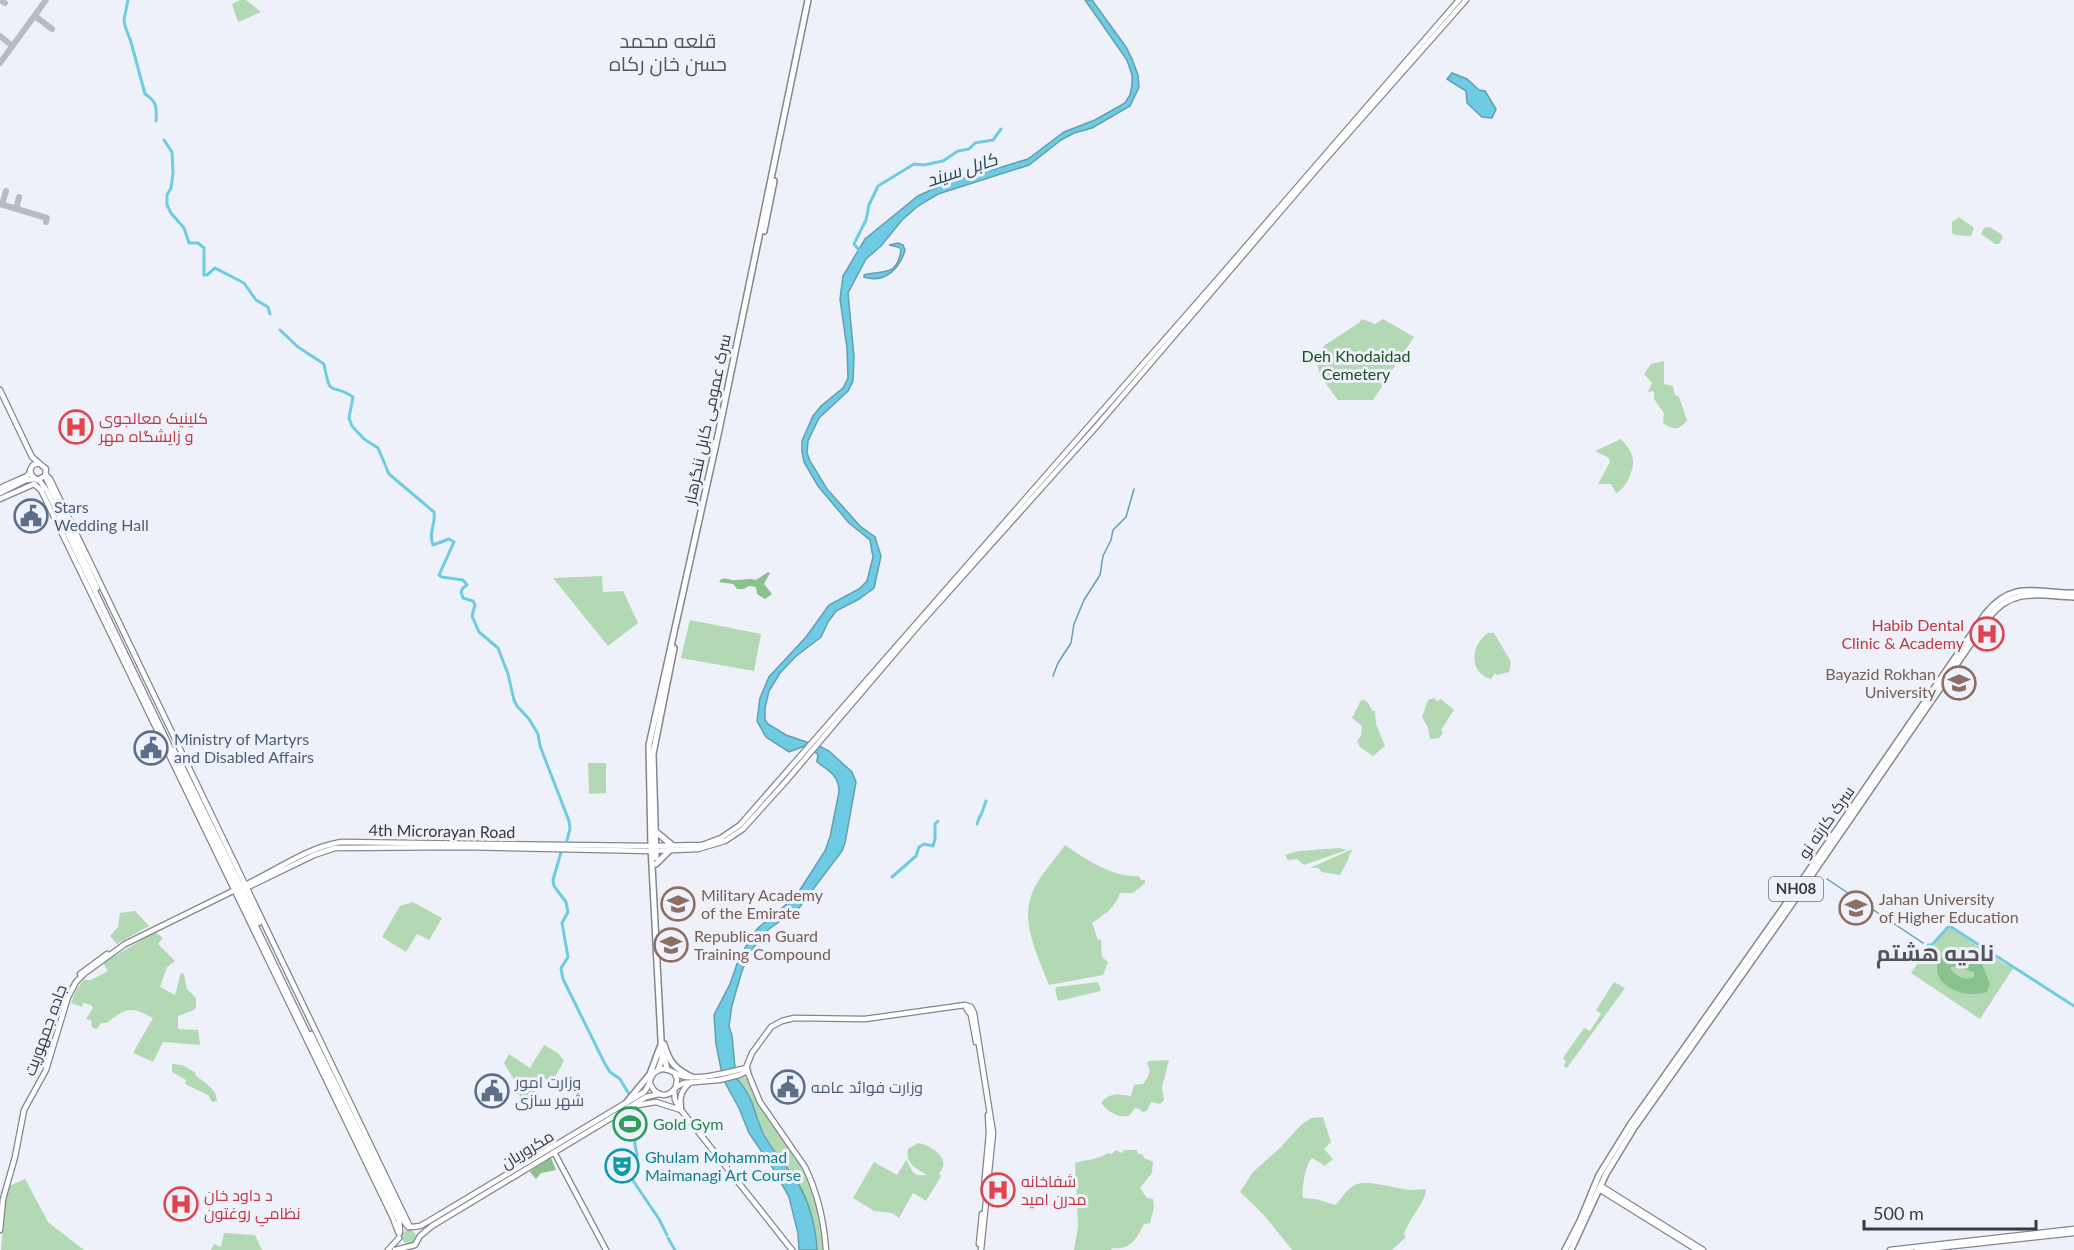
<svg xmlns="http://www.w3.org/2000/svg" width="2074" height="1250" viewBox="0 0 2074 1250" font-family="Lato,Cairo,sans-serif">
<rect width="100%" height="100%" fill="#eff1fa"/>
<g fill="#b3d8b4">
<path d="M240 0H246L261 12 238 22 232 4Z"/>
<path d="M1959 217 1974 228 1971 236 1955 235 1952 233V222Z"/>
<path d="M1990 227 2002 235 2003 238 1999 244H1995L1981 234 1984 228Z"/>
<path d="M1362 319 1375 324 1383 319 1414 337 1373 400H1338L1321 377 1315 357 1325 345 1359 323Z"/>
<path d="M1664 361V384L1673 386 1675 395 1679 397 1687 420C1680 430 1673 431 1663 423L1664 413 1654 399V391L1648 392 1652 383 1644 374 1651 364Z"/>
<path d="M1621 439C1626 445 1632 451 1633 460 1634 469 1626 490 1616 493L1611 484H1598L1610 462 1609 458 1595 451Z"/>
<path d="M602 576 603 592 623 591 638 623 608 646 553 578Z"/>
<path d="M690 620 761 634 754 671 681 658Z"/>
<path d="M1488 633H1494L1511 662 1509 672 1497 675 1495 673 1491 679C1468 673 1471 644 1488 633Z"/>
<path d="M1434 698 1437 701 1441 699 1454 710 1441 730 1443 733 1439 738 1430 739 1428 728 1422 717 1428 700Z"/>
<path d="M1361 700H1364L1369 704 1372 711H1375L1376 724 1385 746 1373 756 1360 747 1357 741 1361 736 1362 726 1352 718Z"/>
<path d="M588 763H606V793L589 794Z"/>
<path d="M1065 845C1085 859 1114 878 1139 876L1141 880H1145V883L1133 893H1120C1116 907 1103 916 1092 923L1098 940 1101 939 1102 957 1108 962 1103 975 1049 985C1040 962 1022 925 1030 900 1035 880 1053 862 1065 845Z"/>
<path d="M1339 848 1347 850 1304 865 1297 859 1288 860 1285 855 1298 851Z"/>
<path d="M1350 850H1353L1349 855V858L1340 875 1322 872 1318 868H1310Z"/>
<path d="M413 902 442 918 429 940 417 934 406 952 382 937 400 906Z"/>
<path d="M135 911 149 926 117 944 110 936 118 927 120 913Z"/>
<path d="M1950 928 2006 965 2014 967 1980 1019 1911 973 1929 947H1933L1946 929Z"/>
<path d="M155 932 163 938 158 944 175 961 167 967 160 987 175 995 181 973 184 974 187 989 196 998V1007L194 1010 178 1016V1029L198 1030 200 1045 163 1042 153 1062 133 1053 153 1018C132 1006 126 1007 107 1023H101L97 1029 92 1028 91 1020 86 1019 93 1008 91 1005 83 1003 82 1007 71 1003 76 990 84 980H91L108 971 103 963Z"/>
<path d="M1098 982 1101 991 1058 1001 1055 989 1057 987Z"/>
<path d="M1614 982 1625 988 1567 1068 1564 1066 1566 1061 1563 1058 1584 1028 1590 1031 1601 1014 1596 1010Z"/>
<path d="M544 1045 558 1053 564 1061 552 1082 543 1078 526 1106 518 1093 519 1088 504 1063 509 1054 530 1068Z"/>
<path d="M1169 1060 1162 1087 1164 1100 1160 1104 1151 1102 1147 1111 1142 1112 1140 1109 1135 1108 1129 1116C1117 1118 1109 1112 1101 1103 1109 1092 1119 1094 1131 1096L1134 1085 1143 1084C1149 1076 1152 1072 1147 1063L1149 1061Z"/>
<path d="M172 1064 182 1065 196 1073 195 1075C205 1083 216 1088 217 1101L212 1102 208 1095 185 1084 186 1080 172 1072Z"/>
<path d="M744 1077 748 1079C760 1116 790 1144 807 1178 818 1201 822 1225 824 1250H817L815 1227 801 1189 769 1142 761 1127 750 1095 745 1087 736 1078Z"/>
<path d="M1323 1117 1331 1142 1324 1149 1333 1159 1325 1166 1312 1158C1306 1163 1301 1190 1303 1198L1316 1199 1335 1205C1342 1199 1346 1189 1355 1185 1367 1179 1397 1189 1411 1190 1416 1190 1421 1189 1426 1189 1426 1202 1408 1219 1404 1235L1406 1237 1392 1250H1292L1264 1215 1240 1192 1253 1172 1280 1148 1301 1125 1311 1118Z"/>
<path d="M918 1143C931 1145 953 1159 939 1173L941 1176 926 1201 913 1193 899 1218 892 1213 874 1211 853 1198 874 1162 897 1175 906 1160C912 1167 910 1177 925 1175L926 1174C915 1169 905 1162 908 1149Z"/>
<path d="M1116 1150 1122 1153 1124 1150H1137L1138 1154H1142L1144 1158 1153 1162 1152 1173 1140 1188 1147 1198 1153 1199 1154 1208 1150 1223 1144 1224C1136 1239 1131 1250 1113 1248L1111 1250H1074L1078 1227 1075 1163C1088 1159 1097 1160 1108 1153L1112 1154Z"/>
<path d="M25 1179 48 1222 84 1250H1L5 1200 9 1186Z"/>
<circle cx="409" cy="1237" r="7"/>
<path d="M224 1233 255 1235 262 1250H211L214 1244 221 1247Z"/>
</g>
<g fill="#8ac28e" fill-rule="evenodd">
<path d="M768 572 770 573 764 584 772 594 765 599 757 594 756 587 749 586 744 589H737L733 584 719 582 721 579C727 577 730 581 736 580 744 580 748 578 756 580Z"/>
<path d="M1950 955 1968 957 1982 964 1990 984 1987 992C1970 997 1954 993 1941 981L1937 972V963L1943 956ZM1954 966 1974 972V977C1965 981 1955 976 1950 968Z"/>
<path d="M551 1158 556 1170 541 1173 536 1179 530 1172 532 1170Z"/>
</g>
<g fill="#6fcbe4" stroke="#5fa0b2" stroke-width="1.5">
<path d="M1085 0H1092L1126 47 1132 59 1138 75 1139 87 1130 106 1092 128 1074 133 1061 140 1029 165 938 194 918 206 902 220 881 246 866 259 848 293 854 357 853 381 848 391 819 418 808 441 807 453 810 461 827 489 860 526 875 537 881 556 874 588 859 599 836 611 828 622 821 637 795 657 780 673 769 691 765 708V720L768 724 786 735 821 747 829 751 852 772 856 782 845 843 842 851 799 908 769 929 760 939 749 954 742 971 732 1005 729 1026 732 1036 736 1078C756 1099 752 1111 764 1135 773 1151 785 1165 796 1180 809 1200 816 1227 817 1250H799L798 1233 789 1197 774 1170 749 1133 739 1108 723 1079 716 1044 714 1015 730 984 739 958 752 936 758 928 796 896 825 851 830 837 839 792C839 776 830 771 817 762L818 754 805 746 789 752 766 737 757 721 760 698 769 677 806 637 829 605 859 589 867 581 873 557 870 540 849 523 818 486 804 462 802 452V441L813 416 821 406 843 388 848 378 847 348 840 299 843 276 865 239 918 196 942 185 1028 159 1064 132 1095 120 1125 103 1130 95 1132 85V75L1127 60Z"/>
<path d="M1452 73 1467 79 1479 90 1485 91C1489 97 1492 103 1496 109L1492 118 1482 117 1467 103 1466 91 1447 79Z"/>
<path d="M898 243 903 245 905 250C900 268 885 284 864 277V275C883 270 898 277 901 249L898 247 889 245Z"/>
</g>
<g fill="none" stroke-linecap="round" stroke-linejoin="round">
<g stroke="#5fa0b2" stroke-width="1.5">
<path d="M1053 676 1058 663 1071 643 1074 624 1084 600 1100 575 1103 556 1111 540 1113 530 1126 517 1134 489"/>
<path d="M1827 879 1923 943"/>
</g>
<g stroke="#6fcbe4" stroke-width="3">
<path d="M128 0 124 20 125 26 131 42 145 94C157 102 157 107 156 121"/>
<path d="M164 140 172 152 173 173 171 188 167 195V205L171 213 184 228 189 243H198L204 248V275H207L215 268 244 283 256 300 268 307 270 314"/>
<path d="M859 250 854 244 866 220 869 205 878 186 914 164 924 165 943 161 958 151 969 149 975 143 993 140 1001 129"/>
<path d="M280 330 298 347 324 364C331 401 330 381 353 397L349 418 352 426 364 439 378 448 389 474 434 512C436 524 428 533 433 545L449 539 454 542 439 575 442 577 463 580 467 585 463 588 461 592 463 598 473 601 475 605 472 616 479 632 498 648 508 674 514 700 517 706 529 719 538 734 540 746 569 821 570 829 567 840"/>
<path d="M981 815 986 801"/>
<path d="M977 824 980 816"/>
<path d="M561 852 553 880 554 886 566 902 568 912 562 923 568 957 561 968 563 979 605 1064 610 1072 620 1079 630 1096"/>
<path d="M892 877 916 856 919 847 924 844 933 846 935 839V824L938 821"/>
<path d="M1928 945H1932L1948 927H1951L2074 1006"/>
<path d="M639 1110C650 1128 636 1126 635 1141 634 1146 637 1151 637 1155 636 1164 631 1170 632 1179L659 1219 667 1235"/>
<path d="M668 1238 675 1250"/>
</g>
<g stroke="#b9bac2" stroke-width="6">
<path d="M0 0 5 3"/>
<path d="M35 16 52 29"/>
<path d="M0 36 10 44"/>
<path d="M0 63 46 0"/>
<path d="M0 204 47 218 46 222"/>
<path d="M0 204 3 201 6 191"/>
<path d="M14 208 17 206 19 197"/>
</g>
<defs>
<g id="major">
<path d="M0 390 32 457 46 469 45 476 37 480 32 476 30 470 33 465 39 463"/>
<path d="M46 475 50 479 410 1227"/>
<path d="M45 476 97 588"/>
<path d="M39 480 47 491 314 1047 399 1220 400 1232"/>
<path d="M0 488 27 476 30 472"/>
<path d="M0 493 26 480 36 479"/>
<path d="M0 499 34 484 41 490 392 1216 399 1234"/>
<path d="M174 750 259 923"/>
<path d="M238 888C272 874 304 848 341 842L651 846 702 845 721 838 740 825 1222 274 1459 0"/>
<path d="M240 891 314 855 335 848 463 847 651 851 698 849 725 841 743 829 787 780 918 626 1096 427 1316 170 1466 0"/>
<path d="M80 974 107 954"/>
<path d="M966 1008 971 1015 976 1042"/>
<path d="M311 1034 402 1219 408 1227"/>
<path d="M45 1065 51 1047"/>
<path d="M650 1083C655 1097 668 1099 676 1087L677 1079 675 1074"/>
<path d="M676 1087 684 1083 719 1080 739 1075 748 1071"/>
<path d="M674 1090 675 1100 681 1110 792 1250"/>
<path d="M638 1105 656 1102 681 1110"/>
<path d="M681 1107C679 1097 682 1089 690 1083"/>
<path d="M554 1152 606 1250"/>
<path d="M1601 1186 1703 1250"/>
<path d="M984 1188 989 1133 988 1115"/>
<path d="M1599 1189 1697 1250"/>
<path d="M412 1227 420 1226 429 1221 644 1092C651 1085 649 1073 659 1070 668 1066 676 1076 686 1077 705 1079 728 1072 747 1068"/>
<path d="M0 1230 3 1199 15 1157 24 1110 46 1070 68 997 76 982 85 973 125 944 235 890"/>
<path d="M979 1244 982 1214"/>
<path d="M388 1250 399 1238"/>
<path d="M395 1250 415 1245 420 1236 432 1226 646 1097 659 1094"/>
<path d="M826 1250C824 1220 818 1194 805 1167L760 1102 746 1068 752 1053 771 1027 782 1021 794 1018 865 1019 965 1005 971 1007 974 1013 993 1133 981 1250"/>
<path d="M1890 1250 2074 1229"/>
<path d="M1917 1250 2074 1233"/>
</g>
<g id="highway">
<path d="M764 231 774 181"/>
<path d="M655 831 672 845"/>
<path d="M656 858 653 754 674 648"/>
<path d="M656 864 670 850"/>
<path d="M664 1044C669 1062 675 1069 692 1077"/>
<path d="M664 1056 667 1069"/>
<path d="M658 1070 662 1059 651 846 649 745 718 435 808 0"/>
<path d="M626 1103 650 1074 660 1047"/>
<path d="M1565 1250 1580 1221 1599 1175 1630 1125 1783 908 1986 613C2014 579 2037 594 2074 593"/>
<path d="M1571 1250 1606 1174 1634 1128 1787 911 1989 617C2014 586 2040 596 2074 597"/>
</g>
</defs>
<use href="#major" stroke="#84868e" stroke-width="7"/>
<use href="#highway" stroke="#84868e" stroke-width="8"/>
<use href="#major" stroke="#fff" stroke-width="4.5"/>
<use href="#highway" stroke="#fff" stroke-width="5"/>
</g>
<defs>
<symbol id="hospital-ring" viewBox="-11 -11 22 22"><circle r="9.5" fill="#eff1fa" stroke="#e0444e" stroke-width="1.5"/><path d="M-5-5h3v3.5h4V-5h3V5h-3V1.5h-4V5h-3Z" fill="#e0444e"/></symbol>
<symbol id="civic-ring" viewBox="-11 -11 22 22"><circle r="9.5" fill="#eff1fa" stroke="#5c6f8a" stroke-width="1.5"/><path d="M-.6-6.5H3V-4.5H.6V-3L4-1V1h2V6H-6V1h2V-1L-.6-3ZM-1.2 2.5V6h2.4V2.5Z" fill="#5c6f8a"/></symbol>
<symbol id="university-ring" viewBox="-11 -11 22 22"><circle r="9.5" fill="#eff1fa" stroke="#8d6e63" stroke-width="1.5"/><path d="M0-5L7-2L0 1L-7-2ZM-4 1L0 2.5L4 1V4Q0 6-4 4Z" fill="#8d6e63"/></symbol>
<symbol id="stadium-ring" viewBox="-11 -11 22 22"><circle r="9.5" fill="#eff1fa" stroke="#2e9e5b" stroke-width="1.5"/><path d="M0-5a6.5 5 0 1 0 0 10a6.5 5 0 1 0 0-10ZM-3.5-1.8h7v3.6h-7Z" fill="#2e9e5b"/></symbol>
<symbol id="theatre-ring" viewBox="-11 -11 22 22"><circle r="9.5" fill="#eff1fa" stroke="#0f9aa8" stroke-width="1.5"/><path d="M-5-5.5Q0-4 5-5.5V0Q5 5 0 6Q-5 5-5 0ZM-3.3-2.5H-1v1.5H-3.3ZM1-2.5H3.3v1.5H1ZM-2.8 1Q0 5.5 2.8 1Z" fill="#0f9aa8"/></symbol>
</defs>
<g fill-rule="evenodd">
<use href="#hospital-ring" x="57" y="408" width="38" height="38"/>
<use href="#civic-ring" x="12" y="497" width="38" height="38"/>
<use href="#hospital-ring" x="1968" y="615" width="38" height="38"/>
<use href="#university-ring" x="1940" y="664" width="38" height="38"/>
<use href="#civic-ring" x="132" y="729" width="38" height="38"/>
<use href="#university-ring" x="659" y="885" width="38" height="38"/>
<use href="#university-ring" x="1837" y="889" width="38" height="38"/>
<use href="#university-ring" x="652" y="926" width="38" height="38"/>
<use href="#civic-ring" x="769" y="1068" width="38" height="38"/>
<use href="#civic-ring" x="473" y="1072" width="38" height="38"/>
<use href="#stadium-ring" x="611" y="1105" width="38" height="38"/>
<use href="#theatre-ring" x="603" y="1147" width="38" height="38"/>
<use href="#hospital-ring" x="979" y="1171" width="38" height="38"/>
<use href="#hospital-ring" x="162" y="1185" width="38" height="38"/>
</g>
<g text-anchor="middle" stroke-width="6" stroke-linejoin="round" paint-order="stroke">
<rect fill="#eff1fa" stroke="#707277" stroke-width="1.5" x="1769" y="877" width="54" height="24" rx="4.5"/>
<g font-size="15" font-weight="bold" fill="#3a3b3f">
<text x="1796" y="894">NH08</text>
</g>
<g font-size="16" fill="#185221" stroke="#eff1fa">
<text x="1356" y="362">Deh Khodaidad<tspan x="1356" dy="18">Cemetery</tspan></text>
</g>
<g font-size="16" fill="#be3a42" stroke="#eff1fa" text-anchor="start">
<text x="99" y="424">کلینیک معالجوی<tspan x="99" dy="18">و زایشگاه مهر</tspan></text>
<text x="1964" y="631" text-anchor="end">Habib Dental<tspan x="1964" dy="18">Clinic &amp; Academy</tspan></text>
<text x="1021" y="1187">شفاخانه<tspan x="1021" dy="18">مدرن امید</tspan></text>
<text x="204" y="1201">د داود خان<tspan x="204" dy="18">نظامي روغتون</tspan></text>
</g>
<g font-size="16" fill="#3a3b3f" stroke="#eff1fa">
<text transform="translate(707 419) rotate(-78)" y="6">سرک عمومی کابل ننگرهار</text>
<text transform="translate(1826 822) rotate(-55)" y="6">سرک کارته نو</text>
<text transform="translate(442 831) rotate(1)" y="6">4th Microrayan Road</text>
<text transform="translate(45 1030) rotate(-70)" y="6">جاده جمهوریت</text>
<text transform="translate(527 1149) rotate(-31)" y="6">مکروریان</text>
</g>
<g font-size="16" fill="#4e5e75" stroke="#eff1fa" text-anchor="start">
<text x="54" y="513">Stars<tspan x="54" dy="18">Wedding Hall</tspan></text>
<text x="174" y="745">Ministry of Martyrs<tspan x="174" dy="18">and Disabled Affairs</tspan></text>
<text x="515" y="1088">وزارت امور<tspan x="515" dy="18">شهر سازی</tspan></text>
<text x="811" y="1093">وزارت فوائد عامه</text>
</g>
<g font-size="16" fill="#785e54" stroke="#eff1fa" text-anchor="start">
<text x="1936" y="680" text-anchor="end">Bayazid Rokhan<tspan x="1936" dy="18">University</tspan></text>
<text x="701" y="901">Military Academy<tspan x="701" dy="18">of the Emirate</tspan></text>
<text x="1879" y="905">Jahan University<tspan x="1879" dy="18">of Higher Education</tspan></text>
<text x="694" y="942">Republican Guard<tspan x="694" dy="18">Training Compound</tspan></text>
</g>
<g font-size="16" fill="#27864d" stroke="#eff1fa" text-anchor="start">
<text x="653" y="1130">Gold Gym</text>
</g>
<g font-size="16" fill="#0d838f" stroke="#eff1fa" text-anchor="start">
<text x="645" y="1163">Ghulam Mohammad<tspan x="645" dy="18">Maimanagi Art Course</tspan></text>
</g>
<g font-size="18" font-style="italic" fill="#214a55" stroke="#eff1fa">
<text transform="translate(962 170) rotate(-18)" y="6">کابل سيند</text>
</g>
<g font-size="20" fill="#52545b" stroke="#eff1fa">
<text x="668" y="48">قلعه محمد<tspan x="668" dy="23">حسن خان رکاه</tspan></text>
</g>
<g font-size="22" font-weight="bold" fill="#52545b" stroke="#eff1fa">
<text x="1935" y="961">ناحیه هشتم</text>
</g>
</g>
<path d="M1864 1220v9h172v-9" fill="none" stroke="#3a3b3f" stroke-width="3"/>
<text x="1873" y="1220" font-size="18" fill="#3a3b3f" stroke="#eff1fa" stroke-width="4.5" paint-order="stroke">500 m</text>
</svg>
